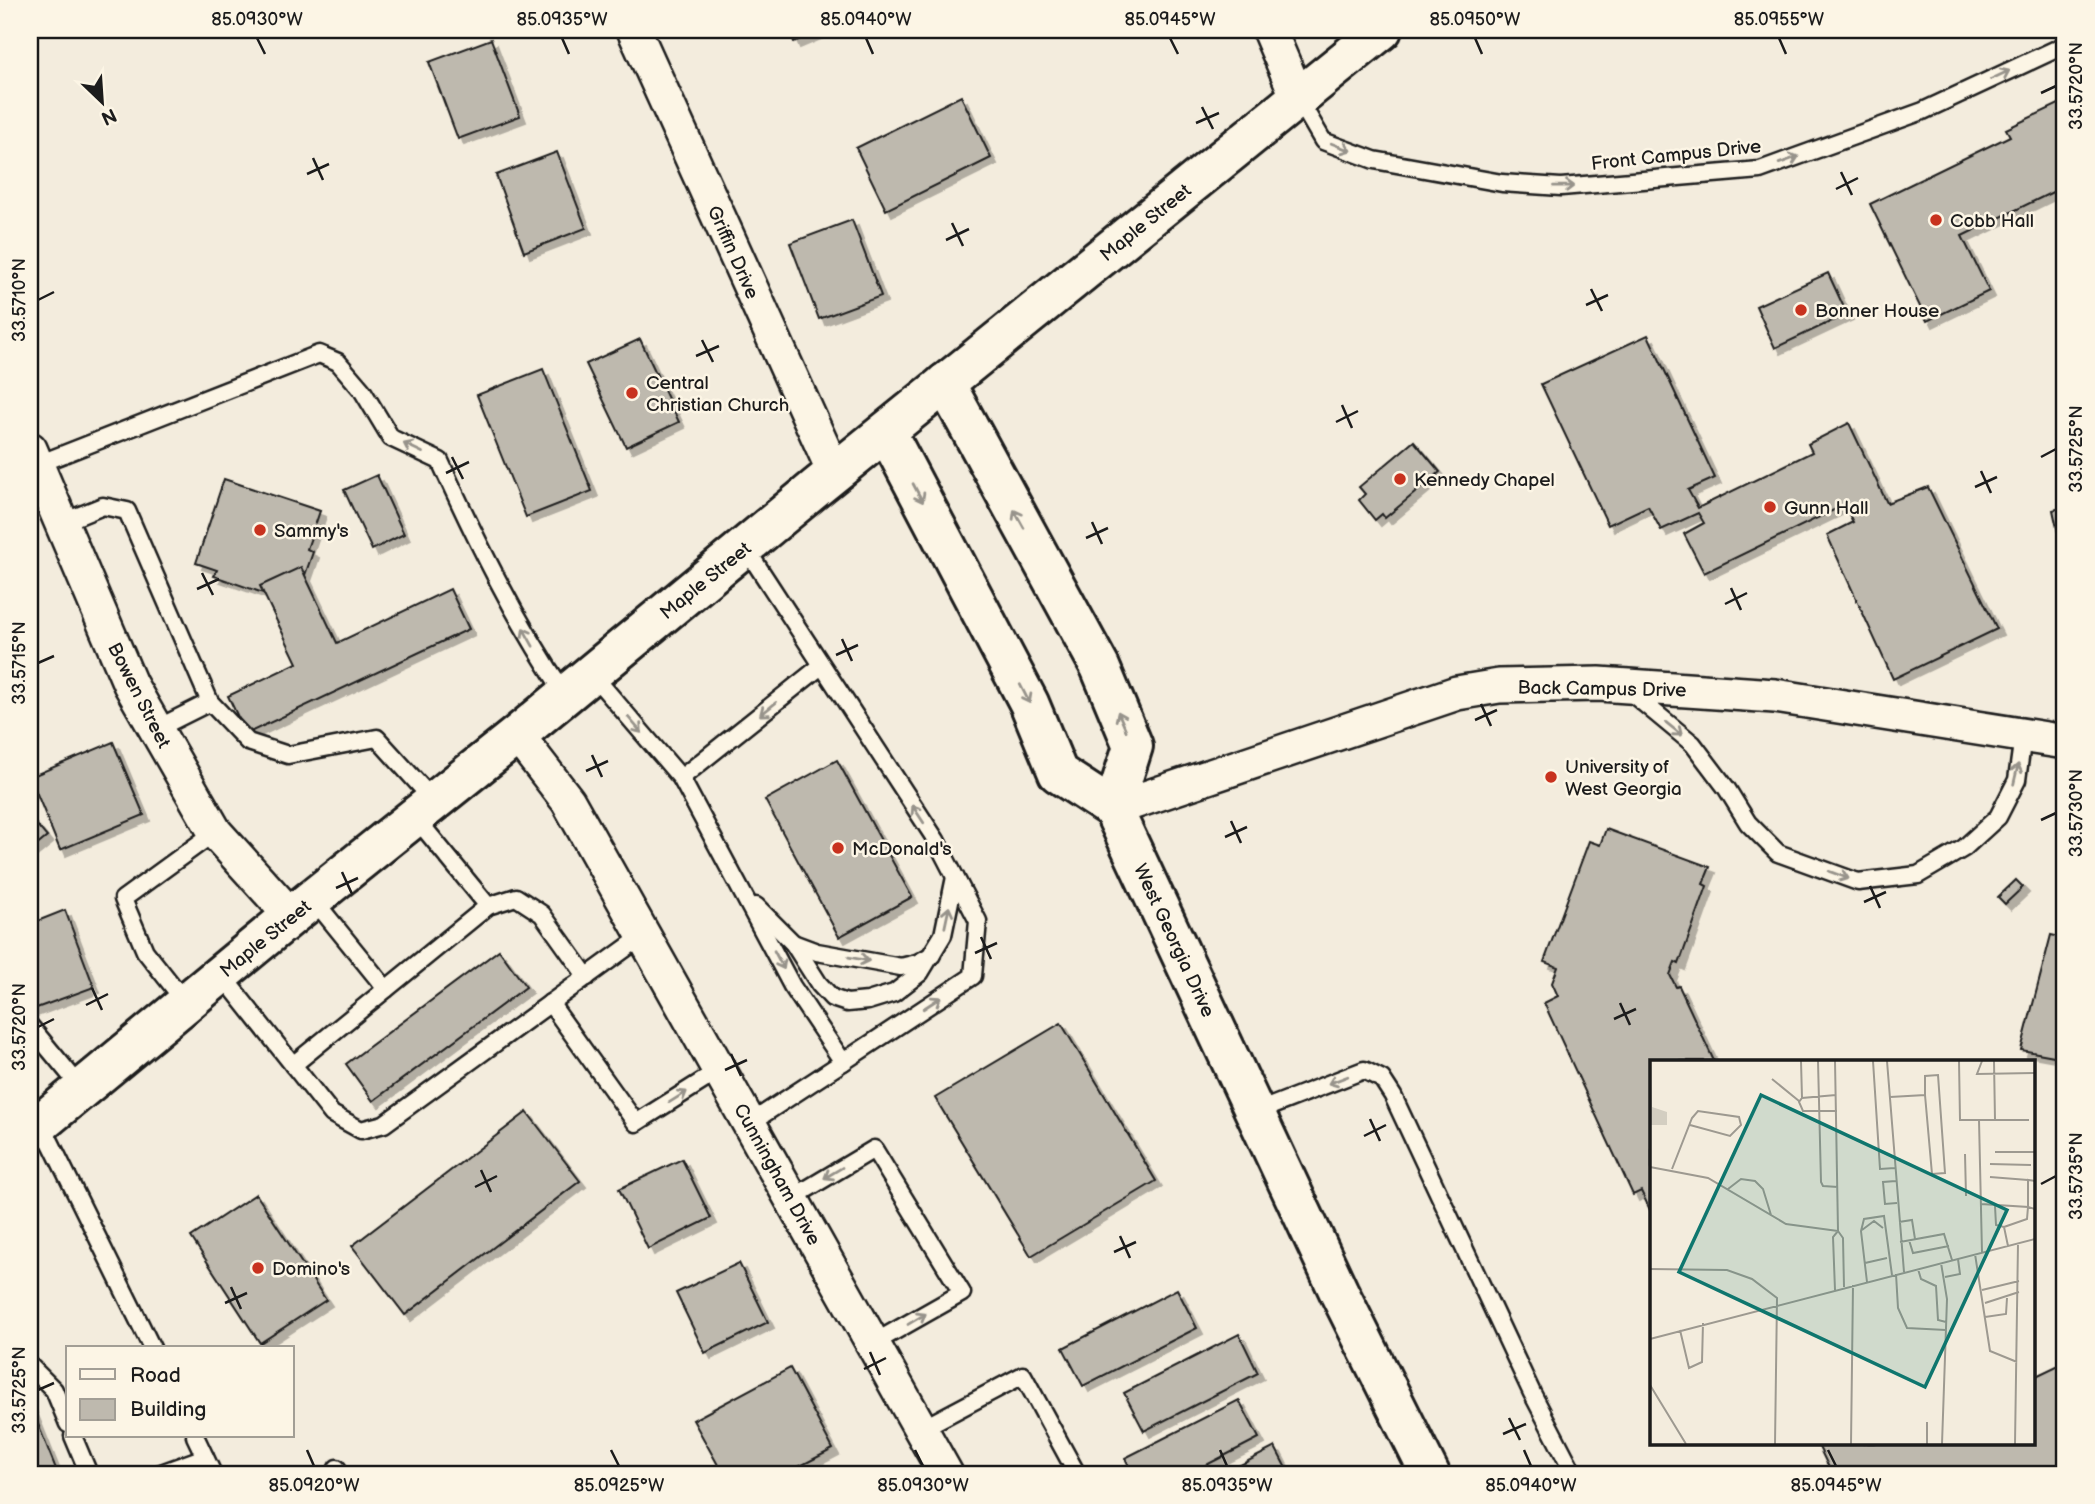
<svg xmlns="http://www.w3.org/2000/svg" width="2095" height="1504" viewBox="0 0 2095 1504" font-family="'Balsamiq Sans',sans-serif">
<defs>
<filter id="shadow"><feDropShadow dx="6" dy="6" stdDeviation="0" flood-color="#0004"/></filter>
</defs>
<rect width="100%" height="100%" fill="#f3ecdd"/>
<filter id="ink" filterUnits="userSpaceOnUse"><feTurbulence type="fractalNoise" baseFrequency=".0143" numOctaves="2"/><feDisplacementMap in="SourceGraphic" scale="14" xChannelSelector="R" yChannelSelector="G"/><feConvolveMatrix kernelMatrix="1 2 1 2 8 2 1 2 1" color-interpolation-filters="sRGB"/></filter>
<g filter="url(#ink)">
<g fill="#beb9ae" stroke="#1c1c1c" stroke-width="2" filter="url(#shadow)">
<path d="M789 30H822L794 42Z"/>
<path d="M491 39 520 116 458 139 429 62Z"/>
<path d="M961 96 991 158 886 210 856 148Z"/>
<path d="M2065 101V186L1962 236 1989 291 1927 321 1870 204 2010 136 2006 129Z"/>
<path d="M557 152 586 228 524 252 496 175Z"/>
<path d="M852 220 881 296 819 319 790 243Z"/>
<path d="M1828 273 1847 314 1775 348 1756 306Z"/>
<path d="M1648 335 1715 478 1688 490 1698 508 1812 452 1808 444 1849 423 1887 503 1928 487 1997 629 1893 679 1827 535 1853 522 1844 505 1704 573 1684 534 1704 523 1698 513 1661 530 1648 506 1608 525 1541 384Z"/>
<path d="M640 339 679 422 626 447 586 364Z"/>
<path d="M543 369 592 491 526 517 477 395Z"/>
<path d="M2065 434V488L2054 437Z"/>
<path d="M1414 441 1440 472 1385 518 1382 514 1375 520 1359 500 1365 494 1359 487Z"/>
<path d="M377 475 404 534 372 550 344 490Z"/>
<path d="M224 479 320 511 307 549 313 552 295 604 214 576 217 570 196 563Z"/>
<path d="M2065 507V564L2053 510Z"/>
<path d="M301 567 337 643 450 589 469 629 246 734 228 696 297 663 260 586Z"/>
<path d="M113 742 144 815 60 850 30 777Z"/>
<path d="M837 760 912 897 839 937 765 800Z"/>
<path d="M30 817 47 837 30 851Z"/>
<path d="M1606 829 1710 867 1703 884 1707 886 1679 964 1675 962 1670 975 1676 987 1679 986 1714 1061H1652V1214L1641 1191 1633 1195 1544 1003 1558 996 1552 983 1558 967 1544 962 1589 841 1600 845Z"/>
<path d="M2016 880 2023 887 2005 904 1998 897Z"/>
<path d="M65 910 94 987 31 1010 30 924Z"/>
<path d="M2051 935 2065 938V1058L2021 1050Z"/>
<path d="M499 950 526 987 373 1101 346 1064Z"/>
<path d="M1061 1023 1156 1181 1031 1256 935 1098Z"/>
<path d="M527 1112 580 1181 405 1315 352 1246Z"/>
<path d="M682 1159 711 1218 648 1249 619 1189Z"/>
<path d="M256 1194 326 1300 260 1343 191 1237Z"/>
<path d="M739 1263 768 1322 705 1353 676 1293Z"/>
<path d="M1177 1289 1197 1328 1083 1386 1063 1348Z"/>
<path d="M1239 1334 1258 1373 1144 1431 1124 1393Z"/>
<path d="M2065 1362V1474H1832L1817 1443H2034V1377Z"/>
<path d="M790 1368 833 1449 785 1474H723L693 1420Z"/>
<path d="M1239 1400 1259 1438 1189 1474H1133L1125 1458Z"/>
<path d="M30 1404 58 1474H30Z"/>
<path d="M1275 1447 1289 1474H1223Z"/>
</g>
<g fill="none" stroke-linecap="round" stroke-linejoin="round">
<defs>
<g id="service">
<path d="M1298 98 1323 141 1374 160 1502 183 1561 187 1760 170 1923 111 2065 45"/>
<path d="M36 465 319 354 338 362 362 390 391 438 440 461C477 542 515 620 565 694"/>
<path d="M61 523 103 506 127 511 210 702 248 742 288 755 377 738 434 801"/>
<path d="M591 673 681 778 792 986 843 1062 973 976 978 921 936 840 745 547"/>
<path d="M1629 691 1693 744 1727 789 1748 823 1778 853 1858 882 1918 875 1964 848 1998 817 2017 780 2023 736"/>
<path d="M156 729 210 702"/>
<path d="M681 778 821 666"/>
<path d="M415 817 488 906"/>
<path d="M313 899 386 989"/>
<path d="M756 906 793 943 819 984 832 998 847 1003 868 1001 894 993 920 973 943 935 955 877"/>
<path d="M793 943 817 952 901 967 917 963 932 955"/>
<path d="M221 974 332 1114 361 1130 384 1124 644 935"/>
<path d="M186 1003 145 951 123 899 215 832"/>
<path d="M550 1003 636 1123 720 1070"/>
<path d="M30 1026 82 1089"/>
<path d="M293 1065 488 906 516 897 542 914 587 977"/>
<path d="M1256 1112 1364 1070 1382 1079 1393 1096 1532 1393 1574 1474"/>
<path d="M41 1123 152 1348"/>
<path d="M750 1123 843 1062"/>
<path d="M792 1198 874 1149 962 1293 872 1344"/>
<path d="M30 1366 54 1390 68 1424"/>
<path d="M921 1429 1023 1375 1077 1474"/>
<path d="M73 1436 89 1474"/>
<path d="M195 1436 213 1474"/>
<path d="M337 1468 340 1474"/>
<path d="M158 1474 205 1457"/>
</g>
<g id="minor">
<path d="M634 30 835 474"/>
<path d="M1269 30 1298 98"/>
<path d="M30 449 130 684 215 832 291 916"/>
<path d="M517 735 568 801 946 1474"/>
<path d="M1113 809 1457 693 1499 686 1599 684 1775 696 2065 742"/>
</g>
<g id="tertiary">
<path d="M945 383 1100 667 1133 746 1113 809"/>
<path d="M887 433 1029 703 1058 773 1113 809 1339 1292 1430 1474"/>
</g>
<path id="secondary" d="M30 1132 291 916 517 735 817 487 1382 30"/>
</defs>
<use href="#service" stroke="#1c1c1c" stroke-width="21"/>
<use href="#minor" stroke="#1c1c1c" stroke-width="38"/>
<use href="#tertiary" stroke="#1c1c1c" stroke-width="44"/>
<use href="#secondary" stroke="#1c1c1c" stroke-width="44"/>
<use href="#service" stroke="#fcf5e5" stroke-width="16"/>
<use href="#minor" stroke="#fcf5e5" stroke-width="33"/>
<use href="#tertiary" stroke="#fcf5e5" stroke-width="38"/>
<use href="#secondary" stroke="#fcf5e5" stroke-width="38"/>
</g>
<defs><path id="oneway-shaft" d="M-6 0H5M1.5-3L5.5 0L1.5 3" fill="none" stroke-width="1.6" stroke-linecap="round" stroke-linejoin="round" transform="scale(1.75)"/></defs>
<g stroke="#97938b">
<use href="#oneway-shaft" transform="translate(2000 75) rotate(-25)"/>
<use href="#oneway-shaft" transform="translate(1341 147) rotate(21)"/>
<use href="#oneway-shaft" transform="translate(1789 160) rotate(-20)"/>
<use href="#oneway-shaft" transform="translate(1564 186) rotate(-1)"/>
<use href="#oneway-shaft" transform="translate(413 448) rotate(-154)"/>
<use href="#oneway-shaft" transform="translate(918 493) rotate(62)"/>
<use href="#oneway-shaft" transform="translate(1019 519) rotate(-119)"/>
<use href="#oneway-shaft" transform="translate(528 637) rotate(-119)"/>
<use href="#oneway-shaft" transform="translate(1025 694) rotate(63)"/>
<use href="#oneway-shaft" transform="translate(768 709) rotate(141)"/>
<use href="#oneway-shaft" transform="translate(1122 721) rotate(-113)"/>
<use href="#oneway-shaft" transform="translate(635 725) rotate(49)"/>
<use href="#oneway-shaft" transform="translate(1674 729) rotate(39)"/>
<use href="#oneway-shaft" transform="translate(2016 774) rotate(-77)"/>
<use href="#oneway-shaft" transform="translate(918 814) rotate(-123)"/>
<use href="#oneway-shaft" transform="translate(1839 875) rotate(20)"/>
<use href="#oneway-shaft" transform="translate(947 917) rotate(-78)"/>
<use href="#oneway-shaft" transform="translate(859 959) rotate(10)"/>
<use href="#oneway-shaft" transform="translate(779 960) rotate(62)"/>
<use href="#oneway-shaft" transform="translate(932 1003) rotate(-33)"/>
<use href="#oneway-shaft" transform="translate(1338 1080) rotate(159)"/>
<use href="#oneway-shaft" transform="translate(678 1097) rotate(-32)"/>
<use href="#oneway-shaft" transform="translate(833 1173) rotate(149)"/>
<use href="#oneway-shaft" transform="translate(917 1319) rotate(-31)"/>
</g>
</g>
<path fill="none" stroke="#1c1c1c" stroke-width="2.5" d="M257 38 265 54M562 38 569 54M866 38 873 54M1170 38 1178 54M1475 38 1482 54M1779 38 1786 54M2041 93 2056 86M1202 107 1213 129M1196 123 1219 113M313 158 323 180M1841 172 1852 195M307 174 329 164M1836 189 1858 178M952 223 963 246M946 240 969 229M1591 289 1602 311M38 300 54 292M1586 305 1608 295M702 340 713 362M696 356 719 346M1342 405 1352 428M1336 422 1358 411M452 457 463 479M2041 457 2056 449M1981 471 1991 493M446 473 469 462M1975 487 1997 477M1092 522 1102 544M1086 538 1108 528M202 573 213 595M1731 588 1741 610M197 589 219 579M1725 604 1747 593M842 639 852 661M836 655 858 645M38 663 54 656M1481 704 1491 726M1475 720 1497 710M592 755 602 777M586 771 608 761M2041 820 2056 813M1231 821 1241 843M1225 837 1247 827M342 872 352 894M1870 886 1880 908M336 888 358 878M1864 902 1886 892M981 937 991 959M975 953 997 943M92 988 102 1010M1620 1003 1630 1025M86 1005 108 994M1614 1019 1636 1009M38 1027 54 1019M731 1054 741 1076M725 1070 747 1060M1370 1119 1380 1141M1364 1136 1386 1125M481 1170 491 1192M2041 1184 2056 1176M475 1187 497 1176M1120 1236 1130 1258M1114 1252 1136 1242M231 1287 241 1309M225 1303 247 1293M870 1352 880 1375M864 1369 886 1358M38 1390 54 1383M1509 1418 1520 1440M1503 1434 1526 1424M307 1450 314 1466M611 1450 619 1466M915 1450 923 1466M1220 1450 1227 1466M1524 1450 1531 1466M1828 1450 1836 1466"/>
<g fill="#c8321e" stroke="#fcf5e5" stroke-width="2.5">
<circle cx="1936" cy="220" r="7"/>
<circle cx="1801" cy="310" r="7"/>
<circle cx="632" cy="393" r="7"/>
<circle cx="1400" cy="479" r="7"/>
<circle cx="1770" cy="507" r="7"/>
<circle cx="260" cy="530" r="7"/>
<circle cx="1551" cy="777" r="7"/>
<circle cx="838" cy="848" r="7"/>
<circle cx="258" cy="1268" r="7"/>
</g>
<g text-anchor="middle" stroke-width="5" stroke-linejoin="round" paint-order="stroke">
<g font-size="19" fill="#1c1c1c" stroke="#fcf5e5">
<text transform="translate(1676 154) rotate(-6)" y="7">Front Campus Drive</text>
<text transform="translate(1145 222) rotate(-39)" y="7">Maple Street</text>
<text transform="translate(734 252) rotate(66)" y="7">Griffin Drive</text>
<text transform="translate(705 580) rotate(-39)" y="7">Maple Street</text>
<text transform="translate(1602 688) rotate(1)" y="7">Back Campus Drive</text>
<text transform="translate(140 695) rotate(63)" y="7">Bowen Street</text>
<text transform="translate(265 938) rotate(-39)" y="7">Maple Street</text>
<text transform="translate(1175 940) rotate(65)" y="7">West Georgia Drive</text>
<text transform="translate(778 1174) rotate(61)" y="7">Cunningham Drive</text>
</g>
<g font-size="19" fill="#1c1c1c" stroke="#fcf5e5" text-anchor="start">
<text x="1950" y="227">Cobb Hall</text>
<text x="1815" y="317">Bonner House</text>
<text x="646" y="389">Central<tspan x="646" dy="22">Christian Church</tspan></text>
<text x="1414" y="486">Kennedy Chapel</text>
<text x="1784" y="514">Gunn Hall</text>
<text x="274" y="537">Sammy's</text>
<text x="1565" y="773">University of<tspan x="1565" dy="22">West Georgia</tspan></text>
<text x="852" y="855">McDonald's</text>
<text x="272" y="1275">Domino's</text>
</g>
</g>
<g transform="translate(1650 1060)">
<rect width="385" height="385" fill="#f3ecdd"/>
<path d="M0 1 2 47 17 52V65H0Z" fill="#d3cec1"/>
<path fill="none" stroke="#9d9990" stroke-width="2" d="M151 1 152 38M168 1 171 122 173 126 188 127M185 1 188 171 193 178 194 227M223 1 230 109 245 108M237 1 254 212M309 1 310 60H379M332 1 327 14 385 13M344 1 345 60M122 19 149 41M186 35 152 38 149 42 153 51H187M240 37 275 35V16L288 15 295 113 282 114 275 35M329 60 332 193M345 92H385M315 94 316 136M340 104 381 105M0 107 58 118 136 164 188 171M22 109 42 58 48 51 89 57 91 65 80 76 40 65M340 117 378 120M246 121 233 122 235 144 247 143M385 121 378 120V147L385 149M78 129 91 119 105 121 113 129 121 155M331 144 378 147 377 159 354 167 358 186M345 146 346 165 354 167M249 162 262 160 265 179M212 170 224 161 233 168M259 180 263 193 299 186M250 182 294 174 302 200M325 194 340 291 367 302M215 203 237 198M291 203 297 239 292 384M0 209 77 210 102 219 127 238 125 384M268 209 271 219 286 226 288 260 296 262M246 214 248 248 257 268 296 270M295 217 310 214 308 199M217 222 211 171 214 159 234 156 242 215M185 230 183 177 188 171M332 230 369 221M335 243 369 232M335 257 356 254 357 238M30 270 39 308 52 302 53 263M0 279 385 179M0 325 36 384M201 384 203 225M277 384V362M365 384 368 183"/>
<path fill="#0f766e" fill-opacity="0.15" stroke="#0f766e" stroke-width="3.5" d="M111 35 357 150 275 327 29 212Z"/>
<rect width="385" height="385" fill="none" stroke="#1c1c1c" stroke-width="3.5"/>
</g>
<rect width="2095" height="1504" fill="none" stroke="#fcf5e5" stroke-width="77"/>
<rect x="66" y="1346" width="228" height="91" fill="#fcf5e5" stroke="#a29e95" stroke-width="2"/>
<rect x="80" y="1369" width="35" height="10" fill="#fcf5e5" stroke="#a29e95" stroke-width="2"/>
<text x="130" y="1382" font-size="21" fill="#1c1c1c">Road</text>
<rect x="80" y="1399" width="35" height="21" fill="#beb9ae" stroke="#a29e95" stroke-width="2"/>
<text x="130" y="1416" font-size="21" fill="#1c1c1c">Building</text>
<g transform="translate(102 102) rotate(155)" stroke="#fcf5e5" stroke-width="5" paint-order="stroke">
<path d="M0-5L12 26L0 18L-12 26Z" fill="#1c1c1c"/>
<text y="-10" font-size="19" font-weight="bold" text-anchor="middle" fill="#1c1c1c">N</text>
</g>
<rect x="38" y="38" width="2018" height="1428" fill="none" stroke="#1c1c1c" stroke-width="2.5"/>
<g font-size="18" text-anchor="middle" fill="#1c1c1c">
<text x="257" y="25">85.0930°W</text>
<text x="562" y="25">85.0935°W</text>
<text x="866" y="25">85.0940°W</text>
<text x="1170" y="25">85.0945°W</text>
<text x="1475" y="25">85.0950°W</text>
<text x="1779" y="25">85.0955°W</text>
<text transform="translate(2076 86) rotate(-90)" y="6">33.5720°N</text>
<text transform="translate(19 300) rotate(-90)" y="6">33.5710°N</text>
<text transform="translate(2076 449) rotate(-90)" y="6">33.5725°N</text>
<text transform="translate(19 663) rotate(-90)" y="6">33.5715°N</text>
<text transform="translate(2076 813) rotate(-90)" y="6">33.5730°N</text>
<text transform="translate(19 1027) rotate(-90)" y="6">33.5720°N</text>
<text transform="translate(2076 1176) rotate(-90)" y="6">33.5735°N</text>
<text transform="translate(19 1390) rotate(-90)" y="6">33.5725°N</text>
<text x="314" y="1491">85.0920°W</text>
<text x="619" y="1491">85.0925°W</text>
<text x="923" y="1491">85.0930°W</text>
<text x="1227" y="1491">85.0935°W</text>
<text x="1531" y="1491">85.0940°W</text>
<text x="1836" y="1491">85.0945°W</text>
</g>
</svg>
